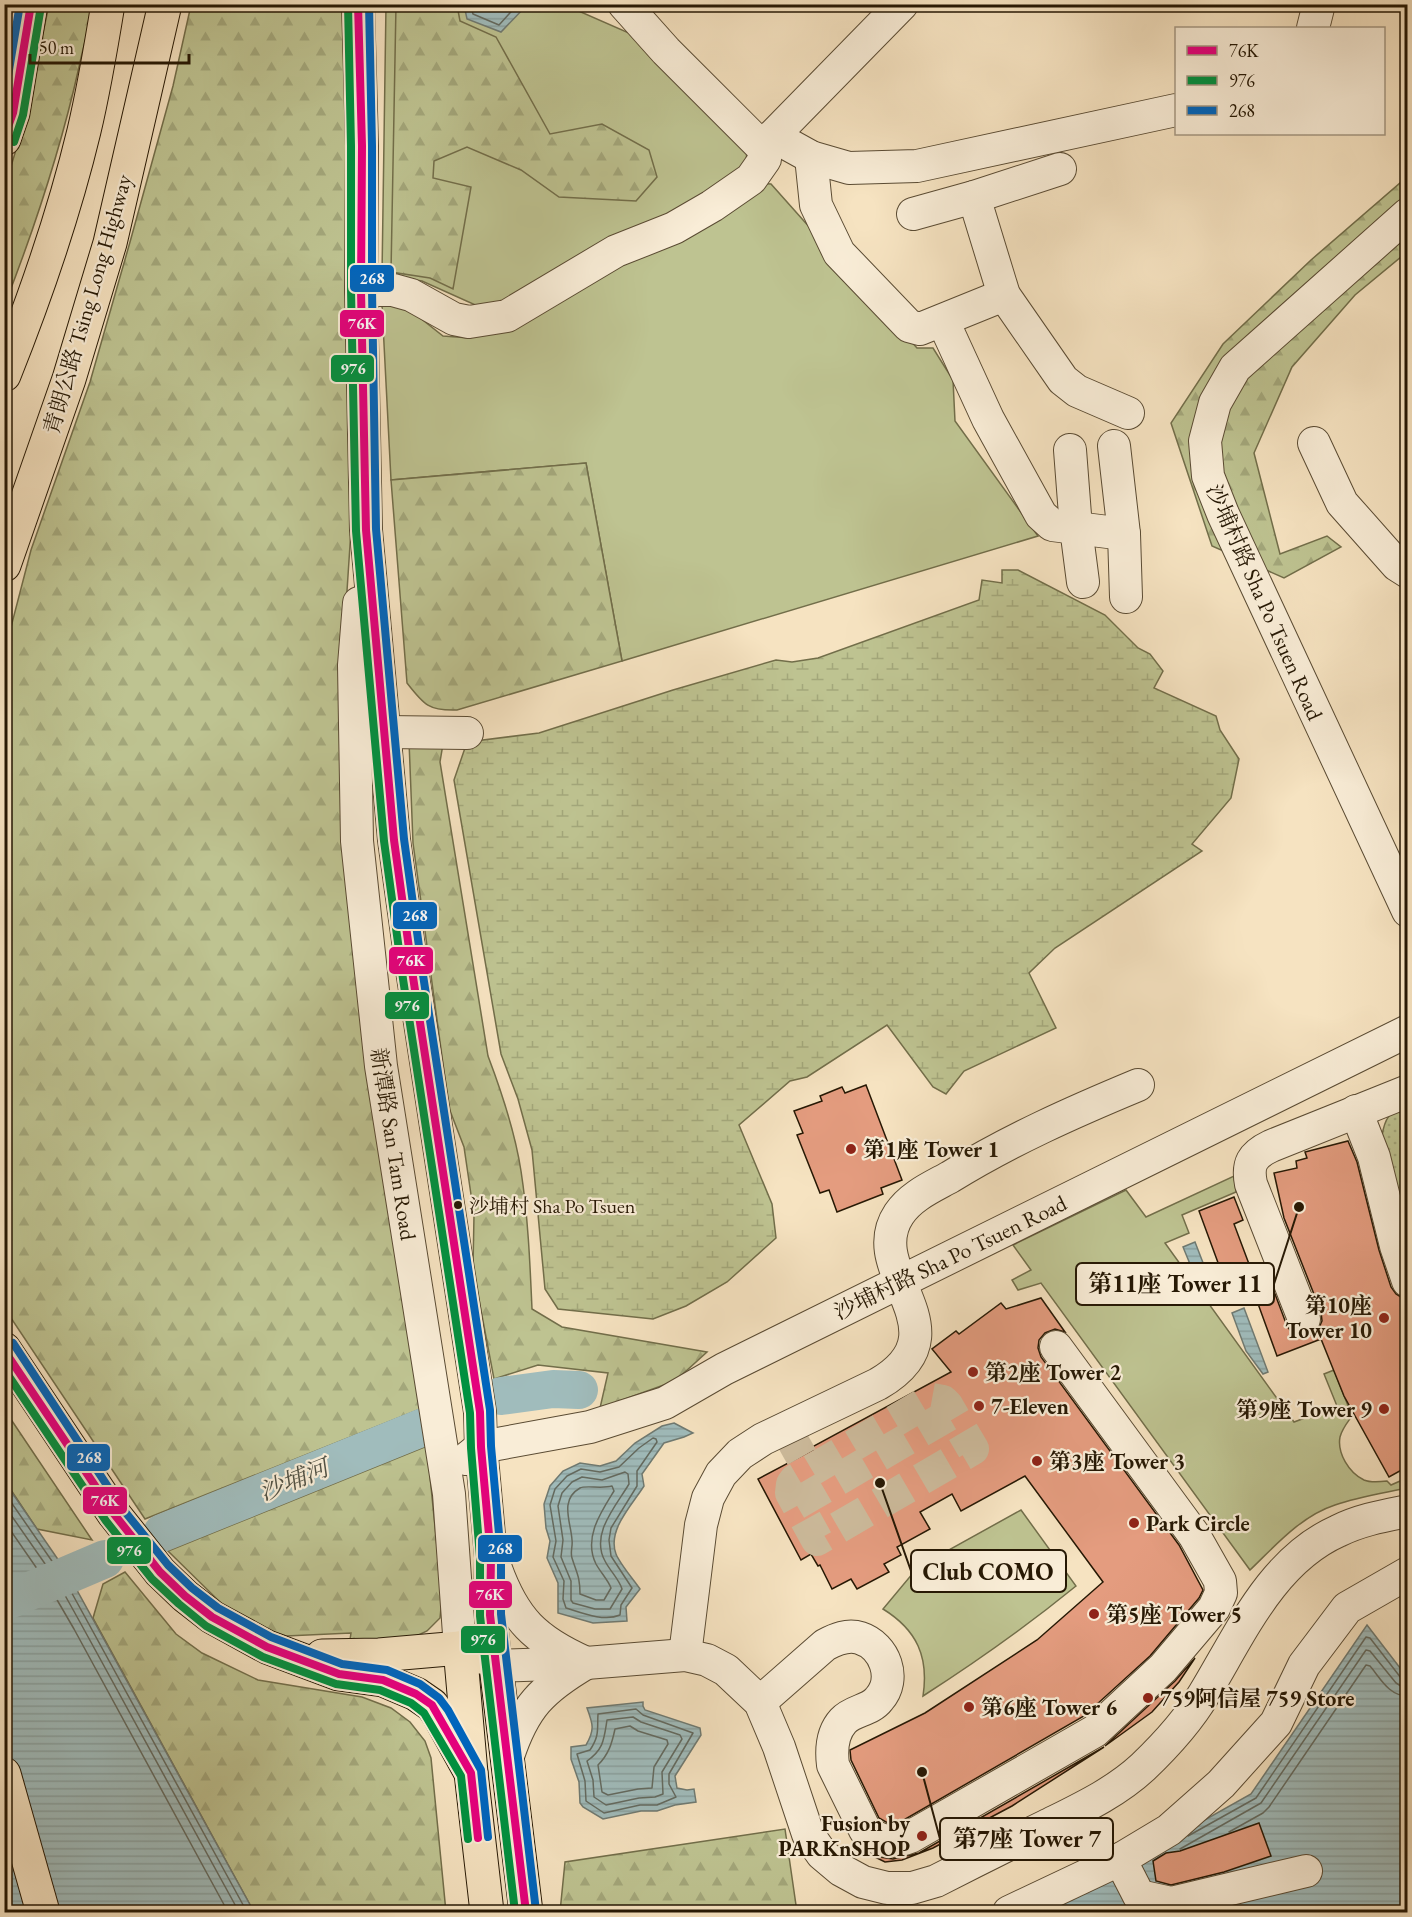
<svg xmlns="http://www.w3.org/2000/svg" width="1412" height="1917" viewBox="0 0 1412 1917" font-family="'EB Garamond','Noto Serif TC',serif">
<defs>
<pattern id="forest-firs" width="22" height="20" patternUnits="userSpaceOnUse" patternTransform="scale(1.5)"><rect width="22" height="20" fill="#bec391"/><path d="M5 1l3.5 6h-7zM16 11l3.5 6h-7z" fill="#a3a77b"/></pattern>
<pattern id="wetland-marsh" width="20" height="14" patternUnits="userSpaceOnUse" patternTransform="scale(1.5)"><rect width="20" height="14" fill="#bec391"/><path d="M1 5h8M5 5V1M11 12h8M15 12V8" fill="none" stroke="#a3a77b"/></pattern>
<pattern id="park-dots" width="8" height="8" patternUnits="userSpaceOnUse" patternTransform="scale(1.5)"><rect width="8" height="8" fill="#bec391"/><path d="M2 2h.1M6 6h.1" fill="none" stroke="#a3a77b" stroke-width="1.8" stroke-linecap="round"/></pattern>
<pattern id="water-rules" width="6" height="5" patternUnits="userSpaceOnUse" patternTransform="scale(1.5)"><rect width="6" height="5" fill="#a0bcbc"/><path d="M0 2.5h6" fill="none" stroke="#8aa1a0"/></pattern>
</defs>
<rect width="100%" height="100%" fill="#f6e3c1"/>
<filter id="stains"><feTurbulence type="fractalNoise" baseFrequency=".00333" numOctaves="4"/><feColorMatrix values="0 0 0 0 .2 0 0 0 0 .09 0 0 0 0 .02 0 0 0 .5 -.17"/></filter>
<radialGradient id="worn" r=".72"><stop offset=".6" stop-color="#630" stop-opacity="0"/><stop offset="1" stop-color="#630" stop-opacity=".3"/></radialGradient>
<g fill="#bec391" stroke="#726e4a" stroke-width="1.5">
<path d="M386 5H565L645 40 747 151 745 172 517 302 482 308 422 281 382 275Z"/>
<path d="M756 183 771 184 917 348H933L953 380 955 421 1038 536 622 661 586 463 391 480 382 305 405 306 443 336 470 338 505 326Z"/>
<path d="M1234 1176 1236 1192 1182 1215 1189 1233 1165 1243 1294 1422 1337 1406 1324 1374 1334 1370 1352 1416C1347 1423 1342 1429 1340 1437 1337 1453 1349 1473 1364 1480 1371 1483 1379 1482 1387 1481L1391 1485 1407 1478V1488C1384 1493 1358 1497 1335 1505 1301 1516 1275 1546 1250 1570L1041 1283 1018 1290 1012 1280 1031 1270 1013 1245 1126 1190 1146 1217Z"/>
<path d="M1021 1510 1076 1586C1027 1626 976 1662 923 1696 929 1657 917 1630 883 1609L918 1567Z"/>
</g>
<g fill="url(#forest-firs)" stroke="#726e4a" stroke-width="1.5">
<path d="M49 5H92C90 26 83 47 79 67 61 148 35 227 5 304V186L22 130Z"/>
<path d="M191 5H342L346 126 351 530 342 667 423 1408 145 1519 5 1309V650L31 550 90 382 130 242 173 86Z"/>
<path d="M396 5H457L460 21 496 37 550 134 602 124 649 150 657 177 636 201 559 197 521 170 467 147 434 161 433 178 471 187 453 289 430 278 391 272Z"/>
<path d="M1407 177V252L1355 295 1292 367 1254 453 1280 554 1327 536 1341 547 1284 578 1212 546 1171 423 1223 344 1311 260Z"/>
<path d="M586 463 622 661 457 710C429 711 424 705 407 683L391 480Z"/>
<path d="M409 741 443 744 440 762 488 1056C502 1093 515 1131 521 1171 528 1216 530 1263 532 1309L562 1327 707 1352 675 1381 600 1408 608 1373 538 1365 494 1379 473 1268 474 1215 464 1147 449 1108 413 843Z"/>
<path d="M4 1409 92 1540 37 1529 5 1481Z"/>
<path d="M427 1446 442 1598 440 1618 427 1631 406 1641 349 1646 351 1633 286 1636 255 1626 222 1604 168 1551Z"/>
<path d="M125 1572 176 1634 202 1653 258 1680 362 1697 391 1708 410 1722 425 1741 431 1758 446 1912H254L93 1618 103 1584Z"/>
<path d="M785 1829 797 1912H560L565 1862Z"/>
</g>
<path fill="url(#wetland-marsh)" stroke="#726e4a" stroke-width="1.5" d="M1002 570H1018L1105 615 1138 648 1150 654 1163 671 1154 688 1216 716 1220 730 1239 759 1231 798 1192 844 1202 851 1055 948 1029 973 1056 1028 964 1071 946 1094 933 1087 887 1025 807 1077 790 1081 739 1125 772 1204 776 1238 727 1282 686 1306 653 1319 558 1309 545 1289 532 1150 518 1099 501 1054 454 780 466 745 475 741 539 733 673 690 776 660 792 662 818 658 979 600 982 580 1002 583Z"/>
<path fill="url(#park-dots)" stroke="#726e4a" stroke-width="1.5" d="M1407 1101V1240L1382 1136C1385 1115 1392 1112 1407 1101Z"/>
<g fill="url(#water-rules)" stroke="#6f7a72" stroke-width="1.5">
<path d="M464 5V4L527 5 501 32 467 19Z"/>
<path d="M1195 1242 1217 1299 1211 1301 1197 1281 1183 1247Z"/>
<path d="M1244 1308 1268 1372 1263 1374 1246 1351 1232 1313Z"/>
<path d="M674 1423 693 1433 684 1437 664 1443 642 1474 644 1486C632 1505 607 1530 616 1554 620 1564 633 1579 640 1589L626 1607 627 1621 593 1623 558 1613V1583L547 1558 550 1541 546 1528 544 1504 550 1486 563 1471 580 1463 600 1466 616 1461 635 1443 662 1426Z"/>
<path d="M4 1481 68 1574 254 1912H5Z"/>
<path d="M1367 1625 1407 1677V1912H1041L1251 1794Z"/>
<path d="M643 1702V1706L645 1710 700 1728 701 1735 675 1776 677 1788 687 1790 694 1789 696 1802 675 1805 657 1811H641L603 1819 583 1807 580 1803 579 1782 571 1759V1747L586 1745C595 1730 593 1724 587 1708Z"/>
</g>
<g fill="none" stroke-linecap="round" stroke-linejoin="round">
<g stroke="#636a60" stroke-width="1.5">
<path d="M470 4 473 14 499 25 518 4"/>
<path d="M653 1438 656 1439 657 1442 637 1471V1486L611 1528 609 1540 611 1556 632 1588 621 1605 620 1615C604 1622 582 1613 566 1608L563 1599 564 1581 553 1557 556 1541 550 1505 555 1489 567 1476 581 1469 600 1472 619 1467 639 1448Z"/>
<path d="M625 1472 628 1474 629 1484C616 1506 590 1534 605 1561 610 1571 619 1579 622 1589L610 1609H595L573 1603 571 1600V1581L561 1557 563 1540 558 1506 562 1493 572 1482 582 1477 602 1480Z"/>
<path d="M612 1486 614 1491C601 1512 583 1538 596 1564 601 1573 608 1580 611 1588L604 1600H596L580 1594C580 1577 577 1574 572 1558 570 1552 573 1546 572 1540 571 1522 559 1500 580 1488 585 1485 602 1489 612 1486Z"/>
<path d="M4 1492 63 1577 247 1912"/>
<path d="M4 1505 57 1581 81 1624 239 1912"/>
<path d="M4 1521 49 1586 74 1629 228 1912"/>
<path d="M636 1709 643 1715 693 1733 669 1774V1784L676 1797 657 1805H640L604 1813 586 1801 585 1781 577 1754 590 1750C600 1735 597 1729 598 1714Z"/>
<path d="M633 1717 641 1722 680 1735 682 1739 662 1772 663 1794 655 1797 639 1798 606 1805 594 1797 593 1780 587 1761C604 1749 604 1739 607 1720Z"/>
<path d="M630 1726 638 1731 667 1740 668 1744 654 1767 652 1788 638 1789 608 1795 602 1792 598 1765C609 1754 612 1743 615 1729Z"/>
<path d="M1229 1832 1263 1813 1269 1807 1366 1665 1370 1666C1381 1679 1389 1696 1408 1696"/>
<path d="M1188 1836 1256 1798 1366 1637 1370 1638 1401 1678 1408 1680"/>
<path d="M1180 1849 1261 1803 1366 1650 1370 1651 1396 1683 1401 1686 1408 1687"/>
</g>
<g stroke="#a0bcbc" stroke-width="38">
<path d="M501 1396 553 1389 579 1390"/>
<path d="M162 1533 426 1426"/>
<path d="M4 1602 105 1559"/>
</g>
</g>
<g fill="#e49c7f" stroke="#261804" stroke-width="1.5">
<path d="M866 1085 902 1180 881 1188 883 1194 837 1212 829 1190 820 1193 797 1135 803 1133 794 1111 822 1101 820 1096 842 1087 845 1093Z"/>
<path d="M1348 1141 1357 1162 1379 1250 1391 1287 1396 1294 1401 1297 1407 1313V1467L1389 1477 1344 1396 1321 1339 1277 1356 1257 1301 1275 1294 1287 1326 1292 1333 1302 1337 1311 1335 1318 1330 1322 1321 1321 1312 1284 1218 1274 1173 1297 1168 1296 1161 1307 1158 1305 1152Z"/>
<path d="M1234 1197 1243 1220 1234 1224 1258 1288 1231 1298 1199 1211Z"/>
<path d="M1041 1298 1065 1332 1055 1329 1045 1333 1039 1340 1038 1348 1041 1357 1179 1545 1203 1590 1199 1598 1150 1656 1084 1716 902 1821 895 1823 886 1822 879 1818 851 1760 850 1750 925 1713 1037 1640 1103 1582 1025 1476 961 1511 952 1494 920 1512 930 1529 897 1547 901 1555 884 1564 889 1572 857 1589 851 1579 832 1589 820 1565 818 1566 811 1554 801 1560 758 1479 813 1450 812 1447 951 1372 932 1349 956 1331 959 1334 1001 1303 1006 1309Z"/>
<path d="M1195 1658 1179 1682 1152 1712 1105 1746 1175 1681Z"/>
<path d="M1104 1747 1012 1806 933 1848 902 1860 885 1862 873 1856 893 1859 919 1853Z"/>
<path d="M1259 1823 1271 1856 1224 1872 1171 1885 1156 1881 1153 1861 1166 1853 1180 1851Z"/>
</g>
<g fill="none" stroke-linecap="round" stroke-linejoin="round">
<g stroke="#ccba9b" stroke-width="32" stroke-dasharray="32 16" stroke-linecap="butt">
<path d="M932 1399 943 1401 947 1405 973 1449 817 1540 791 1493 792 1484 795 1480Z"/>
<path d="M786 1429 809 1470"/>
<path d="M796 1504 952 1413"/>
</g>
<defs>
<g id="minor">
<path d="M358 4 362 146 361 290 366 530 394 840 413 977 480 1412 481 1447 491 1557 490 1615 496 1666 586 1663 685 1655 707 1660 726 1670 760 1702 779 1747 808 1834 822 1854 841 1870 863 1882 887 1888H912L936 1881C973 1862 1009 1844 1046 1826 1080 1809 1115 1793 1143 1767 1166 1745 1188 1721 1204 1694 1240 1635 1271 1561 1338 1531 1360 1520 1383 1516 1408 1511"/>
<path d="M1313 28 1319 4"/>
<path d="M773 136 811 157 849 168 917 166 1176 110"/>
<path d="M762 147 902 4"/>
<path d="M811 157 816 205 839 253 909 326 920 329 1004 295"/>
<path d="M974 197 1004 295 1063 380 1077 391 1128 413"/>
<path d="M913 214 974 197 1060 169"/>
<path d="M1408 214 1235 368 1215 403 1205 441 1208 476 1223 514 1408 911"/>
<path d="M361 290H393L411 295 454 319 469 322 507 316 616 251 674 228 712 206 751 179 765 159 762 147 666 51 624 4"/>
<path d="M943 321 988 419 1041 515 1052 525 1124 534"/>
<path d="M1314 443 1342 503 1397 565 1408 572"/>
<path d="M1114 446 1124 534 1126 597"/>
<path d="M1070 450 1076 528 1083 582"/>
<path d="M359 603 354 665 357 841 381 1066 449 1494 460 1648"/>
<path d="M386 732 467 733"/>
<path d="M1356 1111 1374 1157 1396 1246 1408 1281"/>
<path d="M1304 1319 1251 1184C1247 1164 1252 1155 1271 1146L1408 1091"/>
<path d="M466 1459 481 1447 590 1427 665 1403 724 1369 1408 1031"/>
<path d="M496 1569C514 1619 535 1640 584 1662"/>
<path d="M685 1655 701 1525 708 1498 721 1474 740 1454 763 1439 878 1384C969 1331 860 1272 899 1214 911 1196 932 1187 950 1177 1010 1140 1073 1112 1138 1085"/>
<path d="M760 1702 825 1645C836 1639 848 1634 860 1638 885 1646 897 1679 879 1699 870 1711 853 1710 843 1721 832 1733 831 1749 833 1765L865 1830C879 1842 893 1844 910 1837L1095 1731 1163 1668 1214 1608 1221 1593 1220 1581 1194 1535 1056 1347"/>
<path d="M508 1756C524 1707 542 1689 586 1663"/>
<path d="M1120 1859 1139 1896 1171 1903 1306 1871"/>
<path d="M1009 1912 1119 1860 1169 1830 1221 1784 1276 1723 1304 1665 1347 1608 1408 1573"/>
</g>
<g id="major">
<path d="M4 139 13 113 31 4"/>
<path d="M4 1349 114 1514 160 1572 185 1596 212 1617 267 1647 339 1674 383 1680 416 1694 432 1705 439 1715 471 1773"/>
<path d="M460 1648 471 1773 487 1912"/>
<path d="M322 1656 379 1655 460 1648 478 1657"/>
<path d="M496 1666 526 1912"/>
</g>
<g id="highway">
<path d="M4 375C36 295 64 214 84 131 94 89 101 47 108 4"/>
<path d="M4 565 69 379 110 243 165 4"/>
<path d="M4 1774 43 1912"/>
</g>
</defs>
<use href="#minor" stroke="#5a4b33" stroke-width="34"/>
<use href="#major" stroke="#261804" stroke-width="35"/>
<use href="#highway" stroke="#261804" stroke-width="35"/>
<use href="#minor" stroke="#f9edd7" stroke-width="32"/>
<use href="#major" stroke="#f6e3c1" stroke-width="33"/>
<use href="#highway" stroke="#f6e3c1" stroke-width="33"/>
<defs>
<g id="bus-1">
<path d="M358 4 362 146 361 290 366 530 394 840 413 977 480 1412 481 1447 491 1557 490 1615 526 1912"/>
<path d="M4 138 13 113 31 4"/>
<path d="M4 1350 114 1514 160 1572 185 1596 212 1617 267 1647 339 1674 383 1680 416 1694 432 1705 471 1773 478 1838"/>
</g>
<g id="bus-2">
<path d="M348 4 351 146V290L356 531 384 841 403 979 470 1413 471 1448 480 1557V1616L515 1912"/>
<path d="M14 142 23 115 41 6"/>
<path d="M4 1369 106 1521 152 1579 179 1604 206 1626 263 1657 336 1684 380 1690 411 1703 424 1713 461 1776 468 1839"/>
</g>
<g id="bus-3">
<path d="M369 4 372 146V290L376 529 404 839 423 975 490 1410 491 1446 501 1556V1614L536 1911"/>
<path d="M4 100 20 4"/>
<path d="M13 1343 122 1508 168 1565 192 1588 218 1608 271 1637 342 1664 387 1670 420 1684 439 1698 448 1710 481 1770 488 1837"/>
</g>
</defs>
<use href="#bus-1" stroke="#f9edd7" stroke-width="12"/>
<use href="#bus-2" stroke="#f9edd7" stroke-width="12"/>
<use href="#bus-3" stroke="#f9edd7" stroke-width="12"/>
<use href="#bus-1" stroke="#e5007d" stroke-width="8"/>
<use href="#bus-2" stroke="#009140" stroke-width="8"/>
<use href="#bus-3" stroke="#0065bd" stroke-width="8"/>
</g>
<g fill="#8f2418" stroke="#f9edd7" stroke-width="2">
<circle cx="851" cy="1149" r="6"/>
<circle cx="1384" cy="1318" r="6"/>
<circle cx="973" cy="1372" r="6"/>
<circle cx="979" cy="1406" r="6"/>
<circle cx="1384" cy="1409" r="6"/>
<circle cx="1037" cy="1461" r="6"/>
<circle cx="1134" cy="1523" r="6"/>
<circle cx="1094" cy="1614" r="6"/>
<circle cx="1148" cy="1698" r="6"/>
<circle cx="969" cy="1707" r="6"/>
<circle cx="922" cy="1836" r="6"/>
</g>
<circle fill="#261804" stroke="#f9edd7" stroke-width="2" cx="458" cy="1205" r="5"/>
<g text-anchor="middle" stroke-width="4.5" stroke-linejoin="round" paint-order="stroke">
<g font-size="20" fill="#261804" stroke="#f9edd7" text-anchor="start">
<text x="469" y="1213">沙埔村 Sha Po Tsuen</text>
</g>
<g font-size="22" fill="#261804" stroke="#f9edd7">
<text transform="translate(87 304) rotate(-74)" y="8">青朗公路 Tsing Long Highway</text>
<text transform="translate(1265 602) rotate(66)" y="8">沙埔村路 Sha Po Tsuen Road</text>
<text transform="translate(394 1144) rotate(81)" y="8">新潭路 San Tam Road</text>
<text transform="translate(950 1257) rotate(-26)" y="8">沙埔村路 Sha Po Tsuen Road</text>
</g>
<g font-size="22" font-weight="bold" fill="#261804" stroke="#f9edd7" text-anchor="start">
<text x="863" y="1157">第1座 Tower 1</text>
<text x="1372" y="1313" text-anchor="end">第10座<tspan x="1372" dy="25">Tower 10</tspan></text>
<text x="985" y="1380">第2座 Tower 2</text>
<text x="991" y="1414">7-Eleven</text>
<text x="1372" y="1417" text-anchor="end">第9座 Tower 9</text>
<text x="1049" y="1469">第3座 Tower 3</text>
<text x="1146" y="1531">Park Circle</text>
<text x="1106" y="1622">第5座 Tower 5</text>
<text x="1160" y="1706">759阿信屋 759 Store</text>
<text x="981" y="1715">第6座 Tower 6</text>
<text x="910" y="1831" text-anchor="end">Fusion by<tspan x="910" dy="25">PARKnSHOP</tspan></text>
</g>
<g font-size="24" font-style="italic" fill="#515144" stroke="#f9edd7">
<text transform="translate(294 1480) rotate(-22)" y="8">沙埔河</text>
</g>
</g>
<path fill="none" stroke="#261804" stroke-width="2" d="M1299 1207L1274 1284M880 1483L911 1571M922 1772L940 1839"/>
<g fill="#261804" stroke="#f9edd7" stroke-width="2">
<circle cx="1299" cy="1207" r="6"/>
<circle cx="880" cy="1483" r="6"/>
<circle cx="922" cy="1772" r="6"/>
</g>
<g fill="#f9edd7" stroke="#261804" stroke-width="2">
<rect x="1076" y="1263" width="198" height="42" rx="6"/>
<rect x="911" y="1550" width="155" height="42" rx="6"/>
<rect x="940" y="1818" width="173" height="42" rx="6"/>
</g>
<g font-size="24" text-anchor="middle" font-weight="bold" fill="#261804">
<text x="1175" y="1292">第11座 Tower 11</text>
<text x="988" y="1580">Club COMO</text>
<text x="1027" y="1847">第7座 Tower 7</text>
</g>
<g stroke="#f9edd7" stroke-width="2">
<rect x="349" y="264" width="46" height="29" rx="6" fill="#0065bd"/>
<rect x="339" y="309" width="46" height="29" rx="6" fill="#e5007d"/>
<rect x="330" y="354" width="45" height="29" rx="6" fill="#009140"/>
<rect x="392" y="901" width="46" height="29" rx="6" fill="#0065bd"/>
<rect x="388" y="946" width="46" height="29" rx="6" fill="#e5007d"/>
<rect x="384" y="991" width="46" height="29" rx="6" fill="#009140"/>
<rect x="66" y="1443" width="45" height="29" rx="6" fill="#0065bd"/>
<rect x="82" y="1486" width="46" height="29" rx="6" fill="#e5007d"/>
<rect x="477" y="1534" width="46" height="29" rx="6" fill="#0065bd"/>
<rect x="106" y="1536" width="46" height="29" rx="6" fill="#009140"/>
<rect x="468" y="1580" width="45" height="29" rx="6" fill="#e5007d"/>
<rect x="460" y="1625" width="46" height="29" rx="6" fill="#009140"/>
</g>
<g font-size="16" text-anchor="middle" font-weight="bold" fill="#fff">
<text x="372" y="284">268</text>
<text x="362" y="329">76K</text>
<text x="353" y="374">976</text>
<text x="415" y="921">268</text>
<text x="411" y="966">76K</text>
<text x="407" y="1011">976</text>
<text x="89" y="1463">268</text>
<text x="105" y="1506">76K</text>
<text x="500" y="1554">268</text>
<text x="129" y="1556">976</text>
<text x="490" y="1600">76K</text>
<text x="483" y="1645">976</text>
</g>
<rect width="1412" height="1917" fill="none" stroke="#f6e3c1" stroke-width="24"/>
<rect x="6" y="6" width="1400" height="1905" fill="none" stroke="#261804" stroke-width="3"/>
<rect x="12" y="12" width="1388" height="1893" fill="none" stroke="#261804" stroke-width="1.5"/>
<rect x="1175" y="27" width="210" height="108" fill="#f9edd7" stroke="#a59883" stroke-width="1.5"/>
<rect x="1187" y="46" width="30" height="9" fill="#e5007d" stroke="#a59883" stroke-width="1.5"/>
<text x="1229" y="57" font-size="18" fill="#261804">76K</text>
<rect x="1187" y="76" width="30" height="9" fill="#009140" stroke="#a59883" stroke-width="1.5"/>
<text x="1229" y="87" font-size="18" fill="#261804">976</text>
<rect x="1187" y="106" width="30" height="9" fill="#0065bd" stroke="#a59883" stroke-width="1.5"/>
<text x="1229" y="117" font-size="18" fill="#261804">268</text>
<path d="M30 54v9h159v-9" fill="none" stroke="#261804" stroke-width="3"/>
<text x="39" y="54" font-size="18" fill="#261804" stroke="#f9edd7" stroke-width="4.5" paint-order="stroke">50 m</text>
<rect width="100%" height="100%" filter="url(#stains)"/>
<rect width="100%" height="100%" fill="url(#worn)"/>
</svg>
